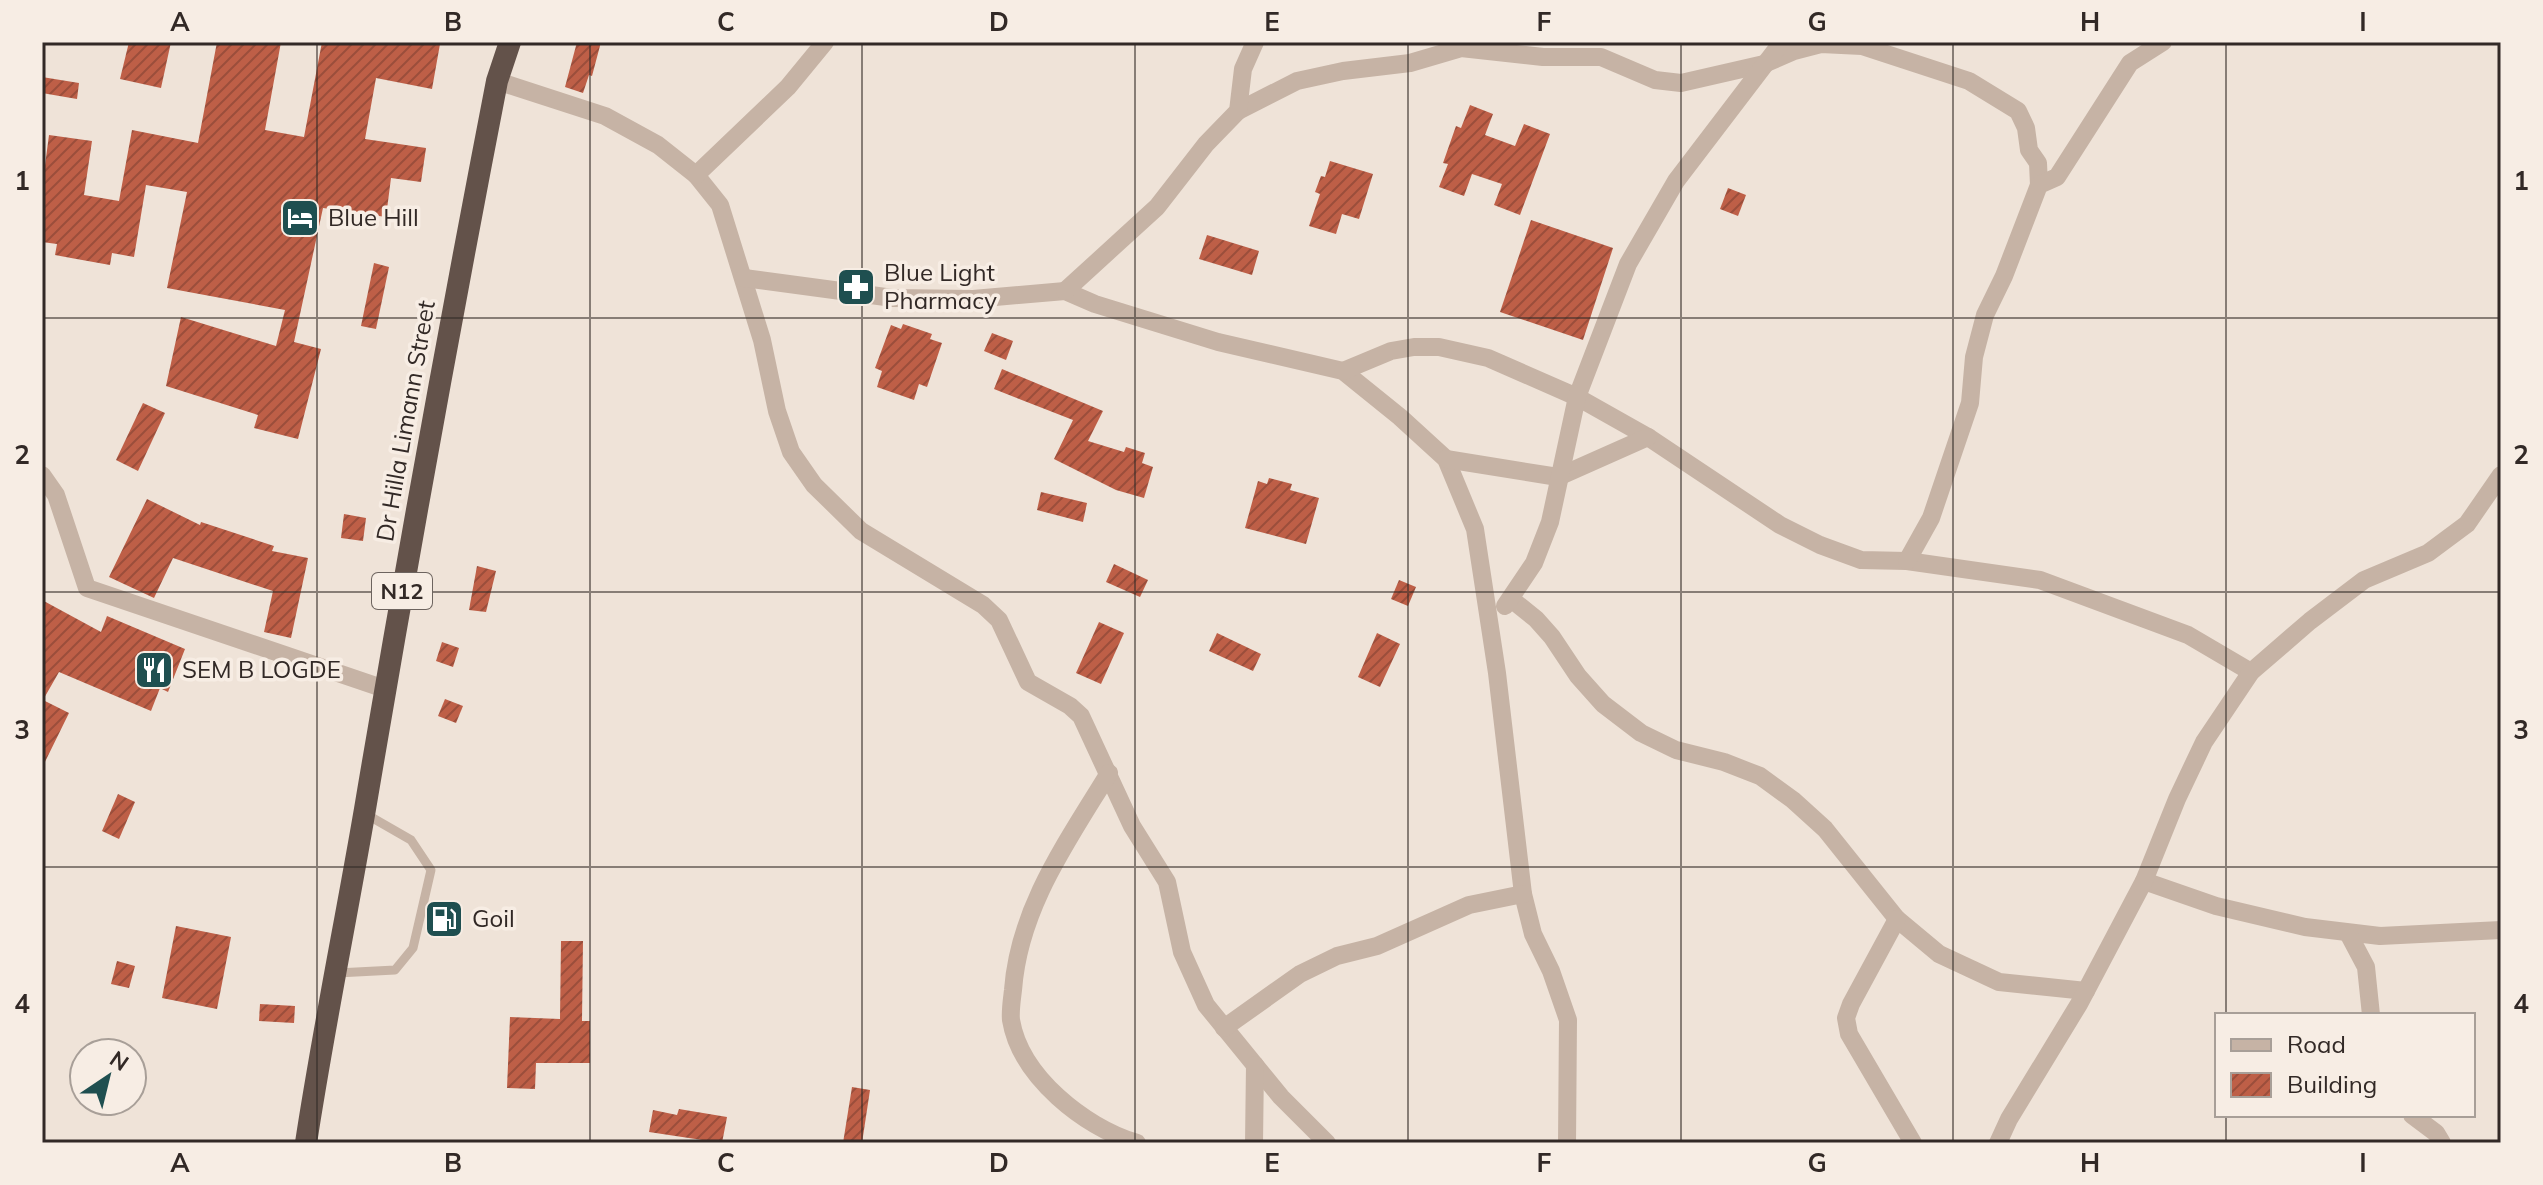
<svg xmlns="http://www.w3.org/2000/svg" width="2543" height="1185" viewBox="0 0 2543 1185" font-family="Mulish,sans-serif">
<defs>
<pattern id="building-hatch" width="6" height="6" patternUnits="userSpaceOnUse" patternTransform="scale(2)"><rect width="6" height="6" fill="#be5f47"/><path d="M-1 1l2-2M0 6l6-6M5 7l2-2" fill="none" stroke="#9b4e3b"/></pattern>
</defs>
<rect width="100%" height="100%" fill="#efe3d8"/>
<g fill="url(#building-hatch)">
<path d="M129 42H171L161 88 120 79Z"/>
<path d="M217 42H281L265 130 304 137 322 42 440 44 432 89 376 78 365 139 426 148 421 182 391 178 386 217 323 208 294 342 321 349 298 439 254 428 258 415 166 386 181 317 276 346 285 310 167 288 187 192 146 185 134 257 112 253 110 265 71 258 55 255 57 244 42 242V188L49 135 92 141 84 195 119 201 132 130 198 143Z"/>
<path d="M577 42H601L592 76 589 75 583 93 565 87Z"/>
<path d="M42 77 79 83 77 99 42 93Z"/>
<path d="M1470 105 1493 114 1485 135 1515 146 1524 124 1550 134 1520 215 1494 205 1502 184 1472 174 1464 196 1439 187 1448 164 1443 163 1456 126 1461 128Z"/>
<path d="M1330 161 1373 174 1359 219 1342 214 1336 234 1309 226 1320 194 1315 192 1321 176 1325 177Z"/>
<path d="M1728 188 1746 195 1738 216 1720 209Z"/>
<path d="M1531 220 1613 248 1583 340 1500 312Z"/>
<path d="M1207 235 1259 251 1252 275 1199 259Z"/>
<path d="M374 263 389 267 376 329 361 326Z"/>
<path d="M903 324 932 334 930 339 942 343 927 387 919 384 914 400 877 387 882 371 875 368 891 325 901 329Z"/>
<path d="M992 333 1013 341 1006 360 984 351Z"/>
<path d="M1002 369 1103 411 1088 441 1124 452 1126 447 1145 453 1142 463 1153 467 1144 498 1116 490 1054 459 1073 420 994 389Z"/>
<path d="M143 403 165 413 138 471 116 460Z"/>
<path d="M1269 478 1292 484 1290 490 1319 498 1306 544 1245 528 1258 481 1267 484Z"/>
<path d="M1041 492 1087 503 1083 522 1037 510Z"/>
<path d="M147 499 200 525 201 522 274 546 272 551 308 558 291 638 264 632 273 591 173 558 154 598 109 577Z"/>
<path d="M344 514 366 518 363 541 341 538Z"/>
<path d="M1114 564 1148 580 1140 597 1106 582Z"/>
<path d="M477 566 496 571 486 612 469 610Z"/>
<path d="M1399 580 1416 587 1408 606 1391 599Z"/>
<path d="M42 600 101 632 107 616 185 649 168 692 160 688 151 711 59 672 43 700 69 713 42 768Z"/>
<path d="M1099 622 1124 633 1101 684 1076 673Z"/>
<path d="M1217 633 1261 654 1253 671 1209 651Z"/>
<path d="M1377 633 1400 644 1380 687 1358 677Z"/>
<path d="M442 642 459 648 453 667 436 661Z"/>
<path d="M445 699 463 706 456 723 438 716Z"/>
<path d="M118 794 135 802 119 839 102 831Z"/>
<path d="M176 926 231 937 217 1009 162 998Z"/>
<path d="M561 941H583L582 1021H590V1063H536L535 1089 507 1088 510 1017 560 1019Z"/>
<path d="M117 961 135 966 129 988 111 984Z"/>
<path d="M260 1004 295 1006 294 1023 259 1021Z"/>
<path d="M852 1087 870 1090 862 1143H843Z"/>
<path d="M679 1109 727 1117 722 1143 649 1132 653 1110 677 1115Z"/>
</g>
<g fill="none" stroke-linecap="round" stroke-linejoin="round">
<path stroke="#c6b3a5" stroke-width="9" d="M337 973 395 970 413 948 431 870 411 840 364 813"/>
<g stroke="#c6b3a5" stroke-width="18">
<path d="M497 81 605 116 658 145 696 175 720 205 762 340 777 411 791 452 814 485 861 531 983 605 999 620 1028 682 1070 706 1081 716 1132 826 1167 882 1182 952 1206 1005 1281 1097 1327 1143"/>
<path d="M1238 111 1297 81 1343 71 1410 63 1461 48 1543 57H1601L1655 80 1681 83 1764 64 1794 51 1821 44 1862 46 1969 81 2018 111 2026 128 2029 150 2038 163 2039 185"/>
<path d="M696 175 788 87 825 42"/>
<path d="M744 278 893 298 973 299 1065 291 1095 304 1218 342 1343 371 1400 417 1446 459 1475 529 1497 673 1523 894 1533 934 1551 971 1568 1020 1567 1143"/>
<path d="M1065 291 1157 207 1206 144 1238 111 1243 69 1255 42"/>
<path d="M1343 371 1391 351 1414 347H1439L1488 358 1577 397 1648 437 1780 525 1820 545 1861 560 1907 561 2040 580 2188 635 2251 672"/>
<path d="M1446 459 1558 477 1648 437"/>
<path d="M42 475 56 495 87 588 385 689"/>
<path d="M1907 561 1931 518 1970 403 1974 357 1985 315 2004 276 2039 185 2057 177 2130 63 2163 42"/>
<path d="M1511 599 1536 619 1552 637 1578 676 1603 704 1641 733 1676 750 1724 762 1760 776 1793 800 1825 829 1897 919 1939 954 1999 982 2086 991"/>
<path d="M1505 606 1534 563 1550 522 1577 397 1628 264 1676 181 1782 42"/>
<path d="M1109 773C1067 842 1019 908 1013 990 1012 999 1010 1011 1011 1020 1016 1050 1036 1077 1058 1097 1080 1117 1109 1135 1137 1143"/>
<path d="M2144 881 2216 906 2305 927 2380 936 2501 930"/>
<path d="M1897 919 1851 1004 1846 1018 1849 1034 1913 1143"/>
<path d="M2348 933 2366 967 2371 1015"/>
<path d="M1224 1028 1300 974 1337 956 1377 946 1469 905 1523 894"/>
<path d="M2412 1115 2436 1133 2442 1143"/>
<path d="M1254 1143 1255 1065"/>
<path d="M1998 1143 2009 1119 2079 1004 2144 881 2177 799 2204 742 2251 672 2310 621 2364 580 2428 553 2467 524 2501 475"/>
</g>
<path stroke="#63524a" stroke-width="22" d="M306 1143C323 1031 346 920 365 809 406 566 450 323 497 81L510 42"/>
</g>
<path fill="none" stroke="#322926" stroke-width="2" stroke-opacity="0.55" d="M317 42V1143M590 42V1143M862 42V1143M1135 42V1143M1408 42V1143M1681 42V1143M1953 42V1143M2226 42V1015M42 318H2501M42 592H2501M42 867H2501M2226 1115V1143"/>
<defs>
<symbol id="hotel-square" viewBox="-11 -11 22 22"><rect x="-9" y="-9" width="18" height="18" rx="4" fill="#1f4f50" stroke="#f7ede4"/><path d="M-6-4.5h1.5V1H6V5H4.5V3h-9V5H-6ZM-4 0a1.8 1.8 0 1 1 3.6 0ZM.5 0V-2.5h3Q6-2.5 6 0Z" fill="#fff"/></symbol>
<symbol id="pharmacy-square" viewBox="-11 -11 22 22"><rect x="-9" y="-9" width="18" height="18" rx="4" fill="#1f4f50" stroke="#f7ede4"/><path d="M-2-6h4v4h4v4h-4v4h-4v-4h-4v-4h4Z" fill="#fff"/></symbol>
<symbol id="restaurant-square" viewBox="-11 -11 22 22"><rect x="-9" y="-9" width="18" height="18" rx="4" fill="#1f4f50" stroke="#f7ede4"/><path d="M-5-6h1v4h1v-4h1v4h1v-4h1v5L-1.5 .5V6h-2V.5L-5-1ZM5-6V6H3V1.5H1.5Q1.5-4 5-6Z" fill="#fff"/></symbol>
<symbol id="fuel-square" viewBox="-11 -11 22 22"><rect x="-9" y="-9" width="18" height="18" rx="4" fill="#1f4f50" stroke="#f7ede4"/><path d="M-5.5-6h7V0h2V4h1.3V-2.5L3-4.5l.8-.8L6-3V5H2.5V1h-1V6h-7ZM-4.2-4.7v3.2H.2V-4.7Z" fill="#fff"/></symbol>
</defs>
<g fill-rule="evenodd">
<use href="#hotel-square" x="278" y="196" width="44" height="44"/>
<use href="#pharmacy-square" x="834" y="265" width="44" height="44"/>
<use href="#restaurant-square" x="132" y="648" width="44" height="44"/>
<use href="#fuel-square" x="422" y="897" width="44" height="44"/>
</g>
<g text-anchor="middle" stroke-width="7" stroke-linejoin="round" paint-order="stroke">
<rect fill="#f7ede4" stroke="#6d645f" stroke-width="2" x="372" y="573" width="60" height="36" rx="6"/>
<g font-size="22" font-weight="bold" fill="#322926">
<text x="402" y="599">N12</text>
</g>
<g font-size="24" fill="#322926" stroke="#f7ede4" text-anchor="start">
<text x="328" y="226">Blue Hill</text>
<text x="884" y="281">Blue Light<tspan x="884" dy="28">Pharmacy</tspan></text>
<text x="182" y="678">SEM B LOGDE</text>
<text x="472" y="927">Goil</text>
</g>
<g font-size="24" fill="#322926" stroke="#f7ede4">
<text transform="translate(406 421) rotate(-80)" y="8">Dr Hilla Limann Street</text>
</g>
</g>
<rect width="2543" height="1185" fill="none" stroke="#f7ede4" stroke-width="88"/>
<rect x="2215" y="1013" width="260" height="104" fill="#f7ede4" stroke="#a89f98" stroke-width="2"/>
<rect x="2231" y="1039" width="40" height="12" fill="#c6b3a5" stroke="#a89f98" stroke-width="2"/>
<text x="2287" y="1053" font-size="24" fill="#322926">Road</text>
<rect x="2231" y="1073" width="40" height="24" fill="url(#building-hatch)" stroke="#a89f98" stroke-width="2"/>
<text x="2287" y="1093" font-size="24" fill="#322926">Building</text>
<g transform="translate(108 1077) rotate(35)"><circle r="38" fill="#f7ede4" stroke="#a89f98" stroke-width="2"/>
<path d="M0-6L14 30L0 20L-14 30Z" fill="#1f4f50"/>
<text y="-12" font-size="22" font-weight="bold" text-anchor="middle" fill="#322926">N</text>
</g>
<rect x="44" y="44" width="2455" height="1097" fill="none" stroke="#322926" stroke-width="3"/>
<g font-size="26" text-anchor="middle" font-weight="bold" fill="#322926">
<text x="180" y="31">A</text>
<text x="453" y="31">B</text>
<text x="726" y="31">C</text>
<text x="999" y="31">D</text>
<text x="1272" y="31">E</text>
<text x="1544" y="31">F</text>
<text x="1817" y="31">G</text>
<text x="2090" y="31">H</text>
<text x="2363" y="31">I</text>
<text x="22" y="190">1</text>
<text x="2521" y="190">1</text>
<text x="22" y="464">2</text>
<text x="2521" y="464">2</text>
<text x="22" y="739">3</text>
<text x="2521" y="739">3</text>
<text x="22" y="1013">4</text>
<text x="2521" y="1013">4</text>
<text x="180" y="1172">A</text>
<text x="453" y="1172">B</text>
<text x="726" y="1172">C</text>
<text x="999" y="1172">D</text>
<text x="1272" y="1172">E</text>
<text x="1544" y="1172">F</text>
<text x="1817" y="1172">G</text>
<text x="2090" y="1172">H</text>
<text x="2363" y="1172">I</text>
</g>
</svg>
